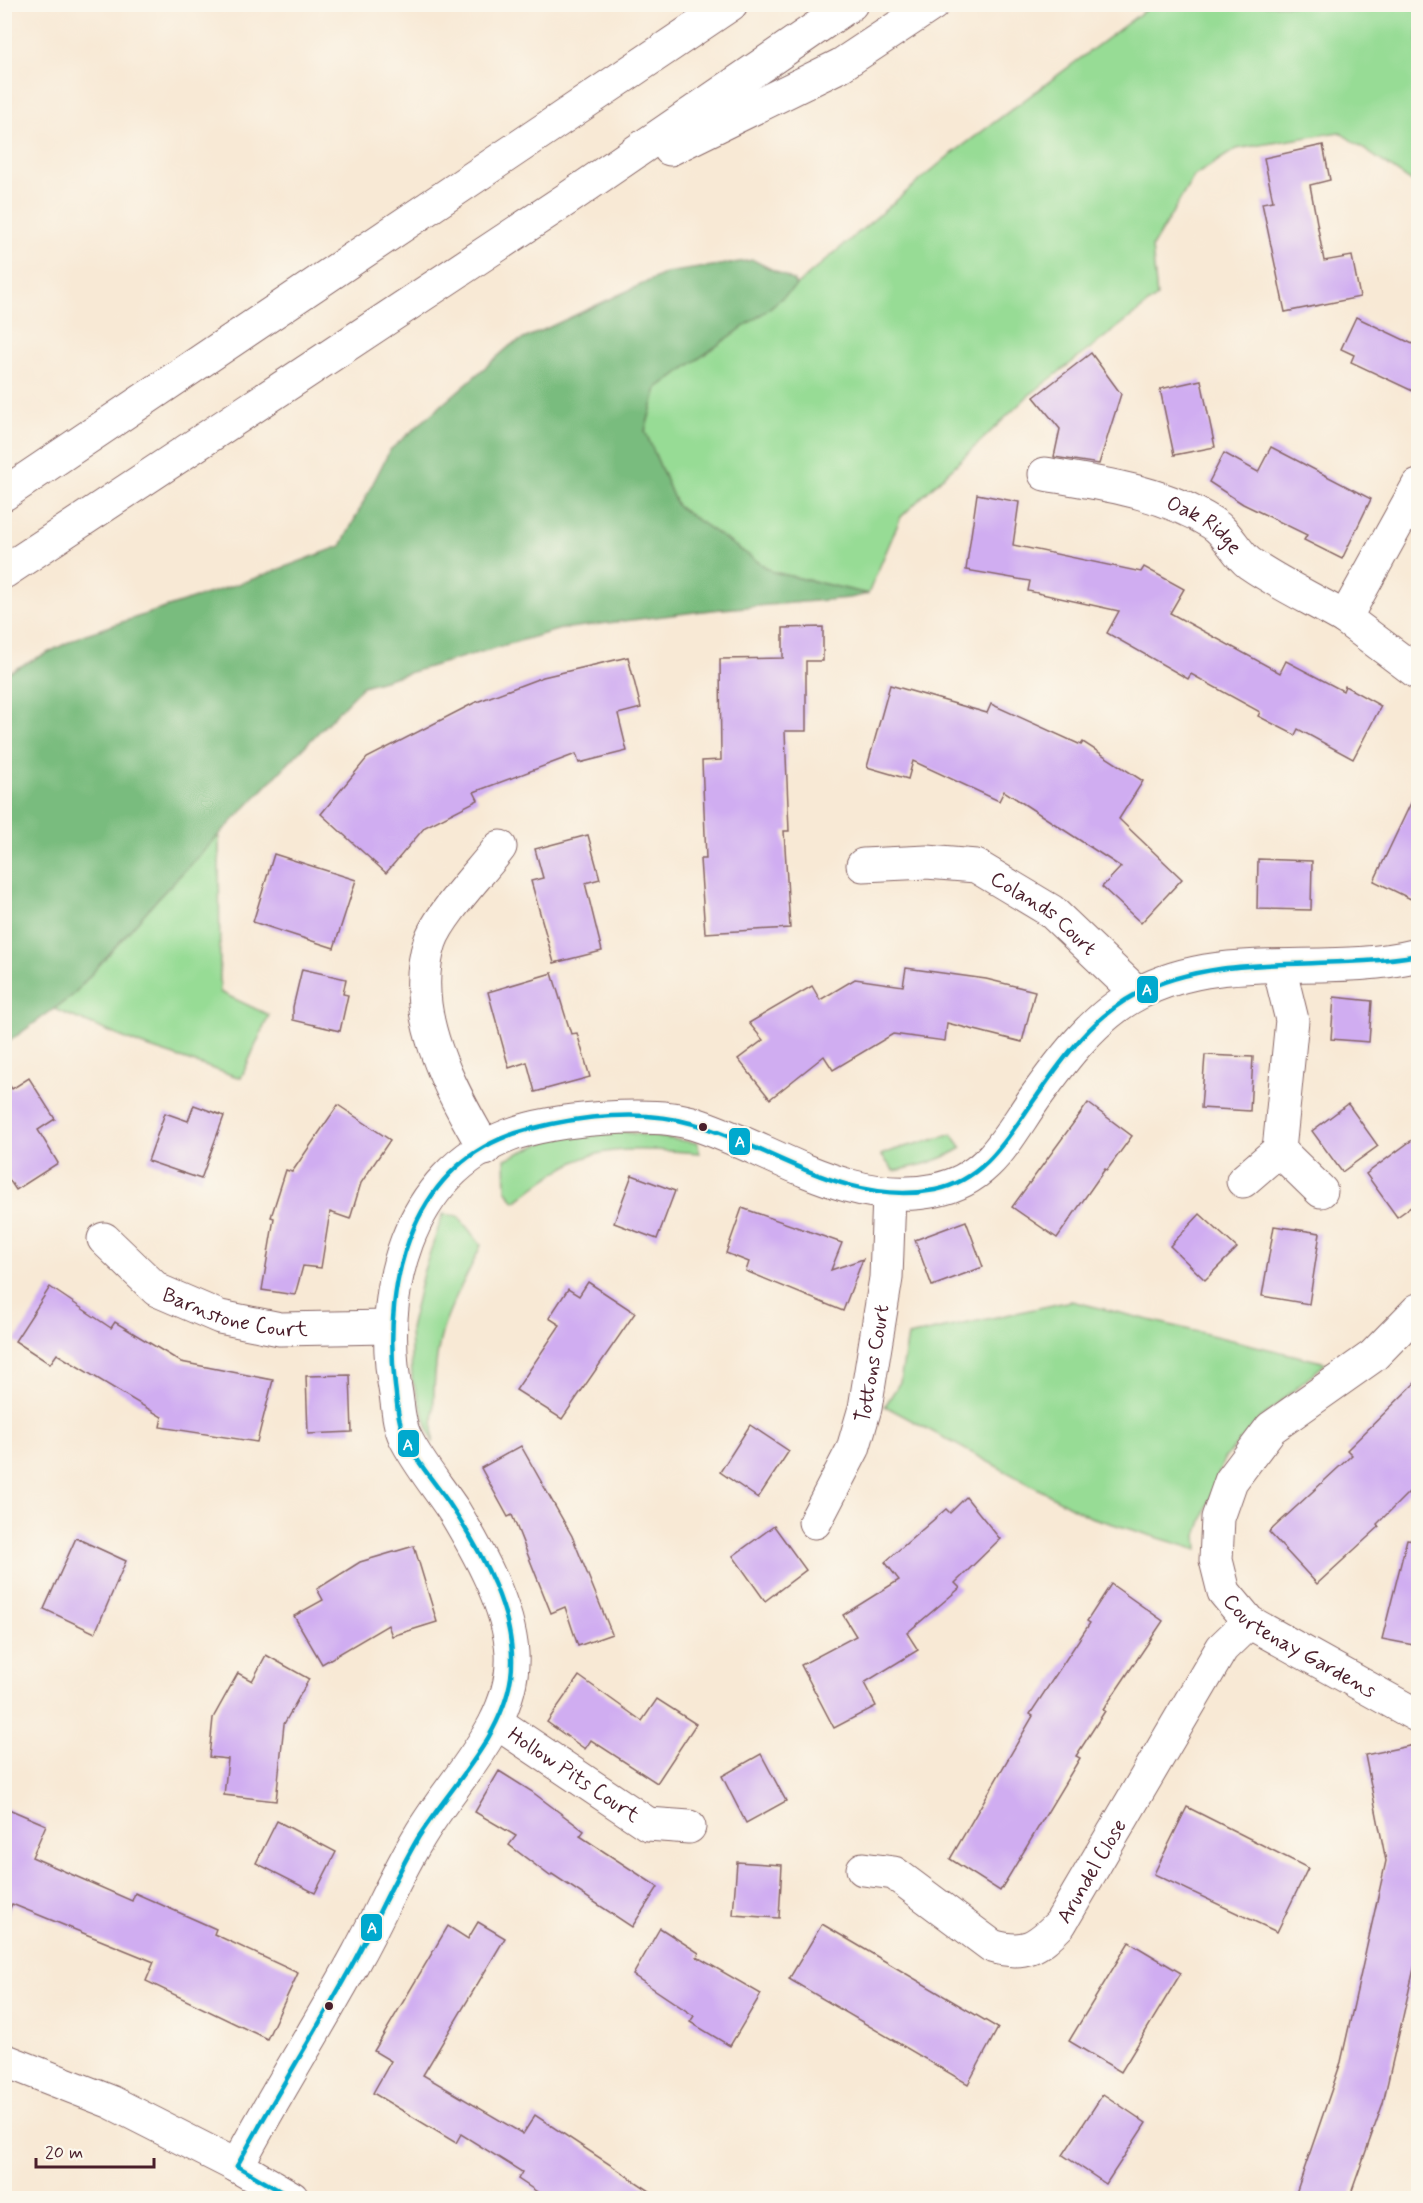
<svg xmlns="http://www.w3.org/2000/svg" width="1423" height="2203" viewBox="0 0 1423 2203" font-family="Mynerve,sans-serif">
<rect width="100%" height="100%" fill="#fbf7ec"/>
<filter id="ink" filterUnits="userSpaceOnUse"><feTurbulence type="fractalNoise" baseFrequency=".0167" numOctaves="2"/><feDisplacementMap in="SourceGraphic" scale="12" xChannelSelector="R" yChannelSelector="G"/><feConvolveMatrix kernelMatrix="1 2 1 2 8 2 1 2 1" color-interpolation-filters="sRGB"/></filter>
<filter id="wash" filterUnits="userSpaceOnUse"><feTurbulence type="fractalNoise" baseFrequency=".008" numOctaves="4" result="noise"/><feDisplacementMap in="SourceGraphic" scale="24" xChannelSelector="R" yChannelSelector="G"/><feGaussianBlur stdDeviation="1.35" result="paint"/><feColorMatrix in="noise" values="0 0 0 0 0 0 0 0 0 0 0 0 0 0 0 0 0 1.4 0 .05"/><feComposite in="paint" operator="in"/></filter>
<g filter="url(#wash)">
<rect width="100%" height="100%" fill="#f8e9d5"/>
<g fill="#97dc95" stroke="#707e60" stroke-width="1.5">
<path d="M1152 5H1418V186L1339 132 1236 149 1194 176 1152 247 1157 297 1028 396 901 517 868 594 773 572 677 506 645 431 657 388 766 311 945 159Z"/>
<path d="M219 835 220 992 269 1015 241 1078 141 1045 54 1009 72 996 160 896Z"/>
<path d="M617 1131 698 1143 699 1153C668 1151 624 1146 593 1155 564 1163 539 1184 515 1202L506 1190 505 1159 561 1135Z"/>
<path d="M952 1134 962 1148C940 1161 919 1166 894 1171L881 1155C903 1145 928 1143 952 1134Z"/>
<path d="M443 1214 458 1216 481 1245C469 1274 452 1299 443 1329 432 1366 434 1405 433 1443L412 1379 410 1329 423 1273Z"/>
<path d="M1071 1301 1326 1363 1259 1420 1224 1459 1197 1535 1198 1550 1090 1517 885 1406 900 1382 908 1336Z"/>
</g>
<path fill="#79bc7e" stroke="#626e54" stroke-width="1.5" d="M753 260 793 280 796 286 766 311 657 388 645 431 677 506 773 572 868 594 850 598 711 610 561 629 363 686 160 896 72 996 5 1044V674L83 635 253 579 341 546 390 450 511 345 666 273Z"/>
<g id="blocks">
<g fill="#d0adf1">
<path d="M1323 145 1330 180 1310 185 1324 261 1352 256 1360 297 1285 312 1262 203 1273 201 1264 158Z"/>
<path d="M1356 317 1419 347V394L1351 362 1354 355 1341 349Z"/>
<path d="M1091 353 1121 394 1099 464 1054 457 1060 429 1034 397Z"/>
<path d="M1201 380 1215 447 1174 455 1160 389Z"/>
<path d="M1271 447 1371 499 1342 559 1304 540 1307 535 1243 504 1209 482 1224 453 1258 472Z"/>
<path d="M977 494 1019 502 1013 545 1141 572 1144 567 1184 589 1170 613 1280 673 1286 661 1343 691 1345 686 1381 706 1353 759 1298 729 1295 735 1258 716 1260 712 1191 674 1188 679 1107 633 1119 611 1028 591 1030 581 966 570Z"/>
<path d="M823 627V661H806V731H785L789 831H784L790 928 705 933 700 859H706L702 761 721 760 720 659 783 658V628Z"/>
<path d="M628 657 641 708 618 714 627 751 579 763 576 754 474 792 478 800 425 827 386 873 321 814 367 758 474 703 543 677Z"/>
<path d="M890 685 987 713 991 704 1081 745 1083 742 1143 781 1119 819 1182 879 1141 923 1102 887 1121 867 1004 791 999 801 913 761 908 779 867 767Z"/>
<path d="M1419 786V903L1374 881Z"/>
<path d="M588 835 600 879 585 883 602 951 554 963 531 881 543 878 535 849Z"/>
<path d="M274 854 356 880 334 948 253 922Z"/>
<path d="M1258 859 1312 861 1311 910 1257 909Z"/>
<path d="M906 968 986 979 1035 991 1022 1042 947 1023 945 1041 893 1034 833 1070 824 1056 770 1099 738 1059 763 1040 749 1023 812 986 820 1000 855 979 903 986Z"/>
<path d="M302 969 346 979 343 994 348 995 340 1031 293 1020V1007Z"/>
<path d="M552 973 571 1034 577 1033 590 1077 535 1092 527 1062 509 1068 488 992Z"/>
<path d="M1334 997 1372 1001 1369 1042 1331 1039Z"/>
<path d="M1205 1055 1253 1057 1250 1111 1201 1108Z"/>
<path d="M4 1077 12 1089 29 1078 55 1119 38 1130 58 1163 16 1190 4 1172Z"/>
<path d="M1088 1103 1132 1136 1107 1170 1105 1169 1057 1238 1012 1207Z"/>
<path d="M1348 1104 1378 1146 1342 1172 1312 1131Z"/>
<path d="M194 1105 224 1116 201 1179 148 1161 165 1113 188 1121Z"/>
<path d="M338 1105 390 1140 361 1183 350 1219 330 1212 321 1268 303 1266 295 1295 262 1290 274 1218 271 1217 286 1170 292 1172Z"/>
<path d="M1419 1135V1201L1397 1217 1366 1174Z"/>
<path d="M632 1175 675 1191 657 1239 614 1223Z"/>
<path d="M742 1208 842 1243 831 1270 863 1259 843 1311 746 1271 749 1262 726 1253Z"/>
<path d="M1200 1214 1237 1248 1205 1280 1170 1246Z"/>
<path d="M966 1221 983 1267 932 1286 915 1240Z"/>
<path d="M1274 1226 1320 1233 1309 1304 1262 1296Z"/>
<path d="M588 1282 635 1313 562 1419 516 1390 560 1325 549 1318 568 1289 579 1296Z"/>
<path d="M50 1287 111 1328 115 1322 181 1362 273 1380 257 1442 160 1427 162 1417 57 1354 50 1364 15 1341Z"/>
<path d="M350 1375 352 1432 308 1434 306 1376Z"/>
<path d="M1419 1379V1482L1377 1524 1379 1527 1317 1584 1269 1532 1352 1455 1347 1450Z"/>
<path d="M750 1425 789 1451 758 1498 720 1472Z"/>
<path d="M521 1446 572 1536 612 1634 578 1646 565 1607 551 1613 512 1515 508 1517 481 1468Z"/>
<path d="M966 1497 1000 1539 955 1583 960 1588 907 1633 918 1650 864 1683 876 1706 834 1728 801 1665 856 1636 843 1615 899 1580 885 1562 946 1509 950 1513Z"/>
<path d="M774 1526 806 1570 765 1601 733 1556Z"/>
<path d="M76 1538 126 1561 95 1633 44 1609Z"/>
<path d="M1407 1539 1419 1541V1646L1382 1639Z"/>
<path d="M414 1546 437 1622 392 1636 388 1625 322 1664 294 1616 323 1600 317 1589 360 1562Z"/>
<path d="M1111 1584 1163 1621 1103 1710 1105 1711 1076 1756 1080 1758 1000 1891 950 1859 1033 1716 1030 1714 1090 1623 1087 1621Z"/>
<path d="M266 1655 309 1679 284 1724 276 1801 224 1795 228 1759 209 1757 213 1718 238 1673 252 1681Z"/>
<path d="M579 1676 642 1721 657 1699 696 1724 657 1783 591 1740 585 1749 547 1722Z"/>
<path d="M1419 1744V1947L1383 2103 1349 2199H1294L1341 2062 1386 1861 1365 1755Z"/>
<path d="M761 1754 786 1801 746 1823 722 1776Z"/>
<path d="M499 1771 531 1791 584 1831 580 1836 658 1887 632 1927 552 1874 550 1876 509 1845 516 1836 475 1812Z"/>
<path d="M4 1807 46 1825 32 1857 132 1901 135 1893 216 1929 214 1934 298 1973 267 2039 146 1981 154 1962 12 1904 4 1921Z"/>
<path d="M1187 1807 1308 1868 1277 1932 1154 1874Z"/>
<path d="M277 1821 336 1852 315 1893 256 1863Z"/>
<path d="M737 1862 782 1865 779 1918 733 1915Z"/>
<path d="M478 1922 505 1938 423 2075 523 2134 535 2115 662 2199H548L518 2179 522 2172 461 2134 456 2143 373 2093 391 2061 374 2051 448 1926 468 1939Z"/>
<path d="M822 1924 998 2028 968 2084 789 1979Z"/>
<path d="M660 1928 699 1953 697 1957 761 1994 730 2046 690 2022 694 2016 633 1975Z"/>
<path d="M1129 1942 1181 1973 1121 2072 1069 2041Z"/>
<path d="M1103 2094 1146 2123 1106 2184 1063 2155Z"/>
</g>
</g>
</g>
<g filter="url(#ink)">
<use href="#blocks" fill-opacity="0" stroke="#876666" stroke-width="1.5"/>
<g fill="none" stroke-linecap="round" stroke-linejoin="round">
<defs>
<g id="minor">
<path id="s1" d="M1045 474C1102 484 1161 491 1212 523 1228 533 1236 553 1249 563 1279 584 1314 600 1345 618"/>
<path d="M1418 486 1345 618 1418 673"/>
<path id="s2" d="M863 865 927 862 976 866 1051 911 1137 993"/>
<path d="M1279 967 1292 1020 1279 1150 1321 1191"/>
<path d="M485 1149C451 1091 407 1012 430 942 439 915 482 871 500 847"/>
<path d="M1243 1181 1279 1150"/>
<path id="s3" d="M104 1239 157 1290 220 1317 280 1329 388 1327"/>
<path id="s4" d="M1418 1310 1373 1356 1271 1428 1231 1481 1218 1518 1216 1560 1224 1592 1249 1622 1418 1716"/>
<path id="s5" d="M815 1522 853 1449 865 1408 886 1278 889 1195"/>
<path id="s6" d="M496 1722 648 1824 689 1827"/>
<path id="s7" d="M863 1869 894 1873 992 1946C1025 1956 1037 1947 1060 1924L1222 1648 1249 1622"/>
<path d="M4 2060 111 2102 237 2166 292 2198"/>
<path d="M237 2166C275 2094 319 2026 358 1954 379 1916 396 1875 419 1837 452 1780 516 1723 512 1653 509 1606 478 1551 454 1511 438 1487 418 1463 405 1437 399 1425 398 1408 396 1394 377 1293 406 1175 510 1135 552 1119 654 1110 695 1124 775 1150 849 1208 936 1190 990 1179 1007 1137 1037 1095 1063 1059 1096 1015 1137 994 1223 947 1327 978 1418 955"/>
</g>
<g id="trunk">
<path d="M670 149 841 65 933 4"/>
<path d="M4 494 731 4"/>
<path d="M4 572 567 199 851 4"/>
</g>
</defs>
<use href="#minor" stroke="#876666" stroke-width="35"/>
<use href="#trunk" stroke="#876666" stroke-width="35"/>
<use href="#minor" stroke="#fff" stroke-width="33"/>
<use href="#trunk" stroke="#fff" stroke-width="33"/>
<defs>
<g id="bus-1">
<path d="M237 2166C274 2098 315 2033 352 1965 375 1923 394 1879 418 1838 450 1787 502 1738 511 1677 519 1617 481 1551 449 1503 433 1480 411 1456 402 1429 397 1415 397 1400 395 1386 382 1279 413 1158 530 1129 580 1116 644 1109 694 1124 774 1148 847 1207 935 1190 986 1180 1009 1135 1037 1096 1063 1058 1094 1016 1136 994 1222 950 1325 972 1418 955"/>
<path d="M237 2166 292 2198"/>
</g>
</defs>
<use href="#bus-1" stroke="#fbf7ec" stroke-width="9"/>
<use href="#bus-1" stroke="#00a9ce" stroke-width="4.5"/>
</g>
</g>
<g fill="#4a1f2b" stroke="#fbf7ec" stroke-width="2">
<circle cx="703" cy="1127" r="5"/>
<circle cx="329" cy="2006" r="5"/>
</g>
<g text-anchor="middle" stroke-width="5" stroke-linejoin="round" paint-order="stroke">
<g font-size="21" fill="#4a1f2b" stroke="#fbf7ec">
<text dy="7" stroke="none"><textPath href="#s1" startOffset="170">Oak Ridge</textPath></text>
<text dy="7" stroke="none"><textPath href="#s2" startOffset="196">Colands Court</textPath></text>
<text dy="7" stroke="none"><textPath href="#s3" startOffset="156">Barnstone Court</textPath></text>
<text dy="7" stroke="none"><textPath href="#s5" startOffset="170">Tottons Court</textPath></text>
<text dy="7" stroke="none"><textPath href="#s4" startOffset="464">Courtenay Gardens</textPath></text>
<text dy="7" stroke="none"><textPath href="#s6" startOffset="94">Hollow Pits Court</textPath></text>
<text dy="7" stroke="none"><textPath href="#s7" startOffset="292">Arundel Close</textPath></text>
</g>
</g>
<g stroke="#fbf7ec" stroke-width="2">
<rect x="1136" y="975" width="23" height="29" rx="6" fill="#00a9ce"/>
<rect x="728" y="1127" width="23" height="29" rx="6" fill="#00a9ce"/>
<rect x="397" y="1429" width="23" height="29" rx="6" fill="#00a9ce"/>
<rect x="360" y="1913" width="23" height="29" rx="6" fill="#00a9ce"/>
</g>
<g font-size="16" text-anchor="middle" font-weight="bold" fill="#fff">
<text x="1147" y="995">A</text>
<text x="740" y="1147">A</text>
<text x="408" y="1450">A</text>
<text x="372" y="1933">A</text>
</g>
<rect width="1423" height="2203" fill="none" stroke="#fbf7ec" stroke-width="24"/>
<path d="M36 2158v9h118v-9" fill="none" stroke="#4a1f2b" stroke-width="3"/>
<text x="45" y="2158" font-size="18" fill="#4a1f2b" stroke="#fbf7ec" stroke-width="4.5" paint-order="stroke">20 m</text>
</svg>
